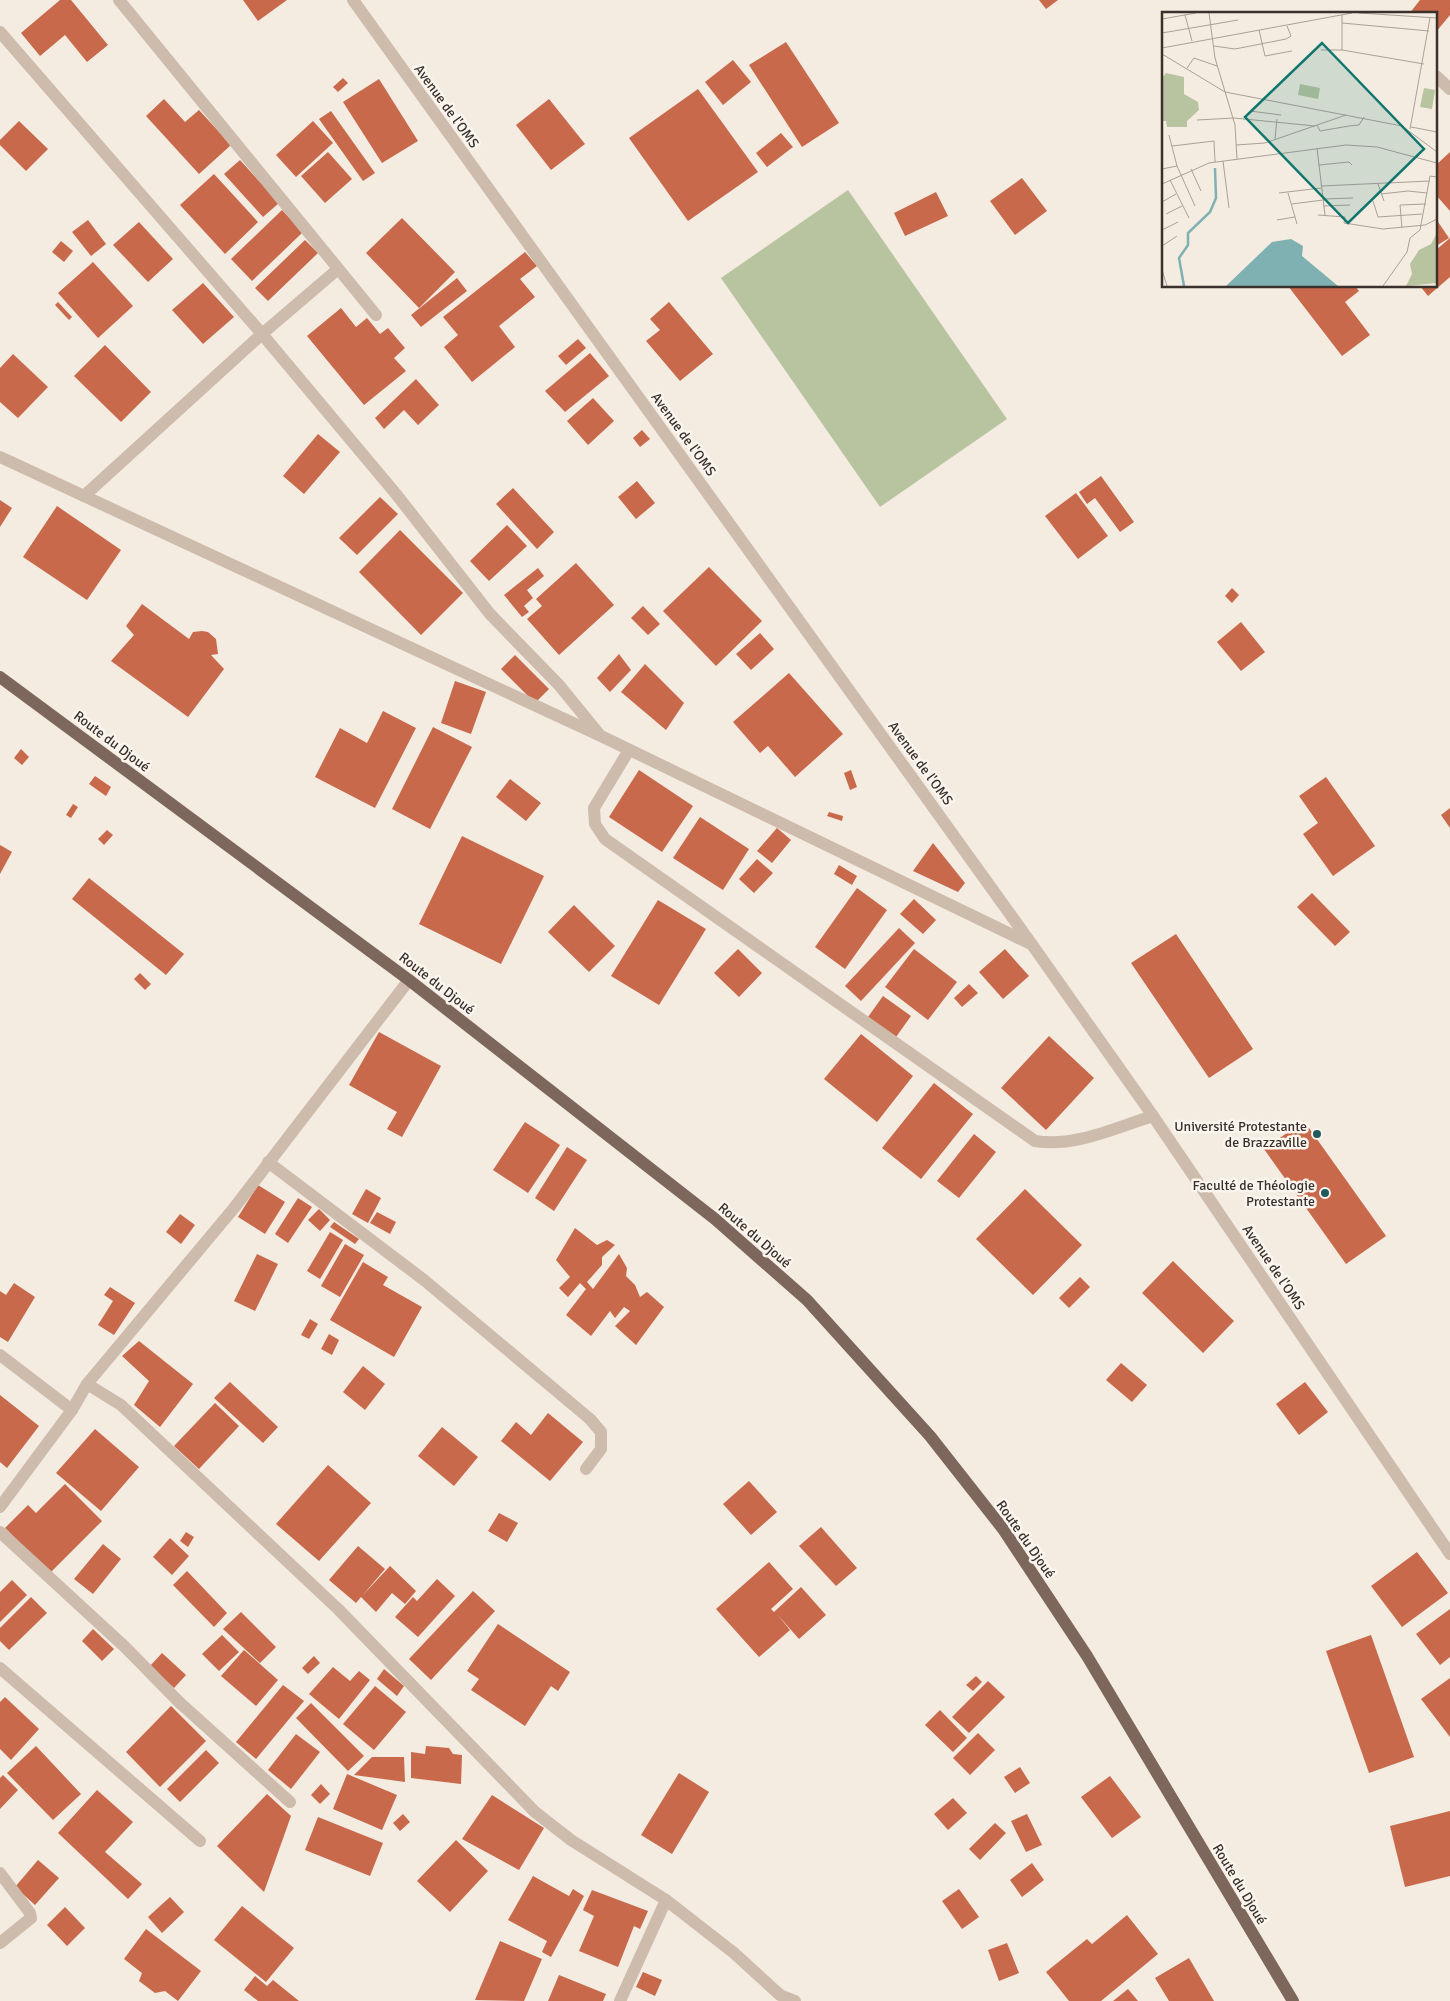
<svg xmlns="http://www.w3.org/2000/svg" width="1450" height="2001" viewBox="0 0 1450 2001" font-family="Signika,sans-serif">
<rect width="100%" height="100%" fill="#f4ebe1"/>
<path fill="#b8c4a0" d="M848 190 1007 419 880 507 721 278Z"/>
<g fill="#c8694b">
<path d="M60 0H71L108 45 87 62 65 35 40 56 21 33Z"/>
<path d="M243 0H287L258 21Z"/>
<path d="M1039 0H1058L1046 9Z"/>
<path d="M1420 0H1450V15L1436 32V14H1409Z"/>
<path d="M786 42 839 123 802 147 749 65Z"/>
<path d="M733 60 751 82 723 105 705 82Z"/>
<path d="M343 78 348 83 338 92 333 87Z"/>
<path d="M379 79 418 141 382 163 343 102Z"/>
<path d="M698 89 758 172 688 221 629 138Z"/>
<path d="M164 99 185 122 199 110 231 145 199 174 146 116Z"/>
<path d="M549 99 585 144 551 170 516 125Z"/>
<path d="M331 111 375 173 363 181 319 119Z"/>
<path d="M19 121 48 149 26 171 0 145V140Z"/>
<path d="M313 121 333 143 296 177 276 155Z"/>
<path d="M781 133 793 147 767 167 756 153Z"/>
<path d="M328 152 352 179 325 203 301 176Z"/>
<path d="M1450 152V211L1436 195V165Z"/>
<path d="M240 160 279 203 263 217 224 174Z"/>
<path d="M214 174 258 222 225 254 180 205Z"/>
<path d="M1022 178 1047 211 1015 235 990 201Z"/>
<path d="M936 192 948 216 905 236 894 213Z"/>
<path d="M282 210 303 232 252 281 231 259Z"/>
<path d="M402 218 455 272 419 308 366 253Z"/>
<path d="M1436 219 1449 238 1436 246Z"/>
<path d="M88 220 106 244 91 256 72 232Z"/>
<path d="M139 222 173 259 148 282 113 245Z"/>
<path d="M1450 238V277L1428 296 1420 286H1436V250Z"/>
<path d="M305 240 318 253 268 301 255 288Z"/>
<path d="M61 241 73 251 64 262 52 252Z"/>
<path d="M525 252 537 266 520 279 535 297 499 326 515 347 472 382 444 347 458 335 443 317Z"/>
<path d="M93 262 133 306 98 338 58 293Z"/>
<path d="M457 278 467 291 421 327 411 315Z"/>
<path d="M203 283 234 317 203 344 172 310Z"/>
<path d="M1288 286H1355L1359 291 1345 302 1370 335 1342 356Z"/>
<path d="M58 302 72 317 69 320 55 305Z"/>
<path d="M669 302 713 354 680 381 646 341 660 330 650 319Z"/>
<path d="M341 308 356 327 367 318 380 334 388 328 405 348 394 358 406 371 364 405 307 336Z"/>
<path d="M578 339 586 348 566 365 558 356Z"/>
<path d="M105 345 151 392 121 422 74 376Z"/>
<path d="M590 353 609 376 565 412 545 391Z"/>
<path d="M13 354 48 387 18 418 0 402V368Z"/>
<path d="M416 379 439 405 418 425 404 410 384 429 375 418Z"/>
<path d="M593 398 614 421 588 445 567 421Z"/>
<path d="M642 430 650 439 640 447 633 438Z"/>
<path d="M318 434 340 452 304 494 283 476Z"/>
<path d="M1101 476 1134 522 1120 532 1095 498 1087 504 1079 492Z"/>
<path d="M637 481 655 503 636 519 618 497Z"/>
<path d="M513 488 554 532 537 549 496 504Z"/>
<path d="M1076 493 1108 536 1078 559 1045 516Z"/>
<path d="M380 497 398 514 357 555 339 538Z"/>
<path d="M0 500 12 508 0 527Z"/>
<path d="M57 506 121 550 87 600 23 557Z"/>
<path d="M507 525 527 546 489 581 470 561Z"/>
<path d="M400 530 463 593 421 635 359 572Z"/>
<path d="M576 563 614 605 559 655 527 619 542 606 536 599Z"/>
<path d="M709 567 762 621 716 666 663 611Z"/>
<path d="M538 568 544 576 527 590 533 598 524 606 529 612 522 617 504 595Z"/>
<path d="M1232 588 1239 595 1232 603 1225 596Z"/>
<path d="M142 604 189 639 193 632 202 631 208 632 216 639 218 654 211 655 224 669 188 717 111 661 134 635 126 626Z"/>
<path d="M643 606 660 624 648 635 631 618Z"/>
<path d="M1241 622 1265 652 1241 671 1217 642Z"/>
<path d="M760 633 774 649 751 670 736 654Z"/>
<path d="M619 654 631 670 610 692 597 678Z"/>
<path d="M515 655 549 689 535 703 501 669Z"/>
<path d="M645 664 684 703 666 730 621 692Z"/>
<path d="M789 673 843 734 795 777 768 746 760 753 733 722Z"/>
<path d="M455 681 486 692 471 734 441 723Z"/>
<path d="M383 711 416 728 375 808 315 777 340 728 367 743Z"/>
<path d="M433 727 472 747 430 829 392 809Z"/>
<path d="M21 749 29 757 22 765 14 758Z"/>
<path d="M639 770 693 806 662 852 609 817Z"/>
<path d="M851 770 857 787 850 790 844 773Z"/>
<path d="M95 776 111 787 106 796 89 784Z"/>
<path d="M1326 777 1375 846 1333 876 1303 834 1318 823 1299 796Z"/>
<path d="M510 779 541 803 526 821 496 797Z"/>
<path d="M73 804 78 807 71 818 66 815Z"/>
<path d="M1450 808V828L1441 815Z"/>
<path d="M829 812 843 816 842 821 827 816Z"/>
<path d="M700 817 749 849 723 890 673 858Z"/>
<path d="M777 828 791 840 772 863 757 851Z"/>
<path d="M107 830 113 835 104 845 98 839Z"/>
<path d="M462 836 544 876 501 964 419 924Z"/>
<path d="M933 843 965 883 958 892 913 871Z"/>
<path d="M0 845 12 852 0 874Z"/>
<path d="M757 859 773 873 754 893 739 879Z"/>
<path d="M839 865 857 876 852 885 834 874Z"/>
<path d="M89 878 184 954 166 975 72 899Z"/>
<path d="M857 888 887 910 845 969 815 947Z"/>
<path d="M1312 893 1350 932 1335 946 1297 907Z"/>
<path d="M914 899 936 920 923 934 900 914Z"/>
<path d="M658 900 706 929 659 1005 611 976Z"/>
<path d="M574 905 615 946 589 972 548 932Z"/>
<path d="M899 928 915 943 861 1001 845 986Z"/>
<path d="M1176 934 1253 1049 1209 1078 1131 963Z"/>
<path d="M738 949 762 973 739 997 714 973Z"/>
<path d="M914 949 957 982 928 1020 885 987Z"/>
<path d="M1005 949 1029 976 1003 999 979 972Z"/>
<path d="M140 973 151 984 145 990 134 979Z"/>
<path d="M969 984 978 993 962 1007 954 998Z"/>
<path d="M883 996 911 1016 896 1037 868 1017Z"/>
<path d="M379 1032 441 1066 402 1137 387 1129 397 1112 349 1085Z"/>
<path d="M861 1034 913 1076 877 1122 824 1079Z"/>
<path d="M1049 1036 1094 1078 1046 1130 1001 1088Z"/>
<path d="M934 1083 973 1114 921 1179 882 1148Z"/>
<path d="M1304 1121 1386 1236 1346 1264 1264 1149Z"/>
<path d="M525 1122 560 1145 528 1193 493 1170Z"/>
<path d="M974 1134 996 1152 959 1198 937 1181Z"/>
<path d="M567 1147 587 1160 554 1211 535 1198Z"/>
<path d="M258 1185 285 1202 265 1234 238 1217Z"/>
<path d="M366 1189 381 1198 368 1223 352 1214Z"/>
<path d="M1025 1189 1082 1245 1033 1295 976 1239Z"/>
<path d="M298 1198 312 1207 288 1243 275 1234Z"/>
<path d="M319 1209 330 1220 320 1231 308 1220Z"/>
<path d="M377 1212 396 1222 390 1234 370 1223Z"/>
<path d="M180 1214 195 1225 181 1244 166 1232Z"/>
<path d="M334 1222 359 1239 355 1244 330 1227Z"/>
<path d="M575 1228 597 1245 607 1240 615 1245 602 1257V1265L587 1282 593 1289 619 1254 627 1268 626 1276 635 1285 640 1297 647 1292 664 1307 636 1345 615 1326 630 1311 624 1307 615 1318 610 1311 591 1336 566 1315 586 1289 580 1283 568 1297 559 1288 570 1277 556 1260Z"/>
<path d="M330 1232 343 1240 320 1279 307 1271Z"/>
<path d="M345 1244 364 1255 340 1297 321 1286Z"/>
<path d="M257 1254 278 1264 255 1311 234 1301Z"/>
<path d="M1173 1261 1234 1321 1203 1353 1142 1293Z"/>
<path d="M363 1262 388 1277 383 1285 422 1307 394 1357 330 1320Z"/>
<path d="M1080 1277 1090 1287 1069 1308 1059 1298Z"/>
<path d="M14 1283 35 1297 8 1342 0 1337V1291L6 1295Z"/>
<path d="M110 1287 135 1303 114 1335 98 1325 113 1301 104 1295Z"/>
<path d="M310 1319 318 1324 309 1339 301 1335Z"/>
<path d="M329 1334 339 1340 332 1355 321 1349Z"/>
<path d="M139 1341 193 1384 160 1427 134 1405 149 1381 122 1356Z"/>
<path d="M1121 1363 1147 1385 1132 1402 1106 1380Z"/>
<path d="M363 1366 385 1384 365 1410 343 1392Z"/>
<path d="M230 1382 278 1427 263 1443 214 1398Z"/>
<path d="M1305 1382 1328 1412 1299 1435 1276 1404Z"/>
<path d="M0 1395 39 1426 7 1468 0 1462Z"/>
<path d="M215 1403 239 1426 199 1469 174 1446Z"/>
<path d="M548 1413 583 1442 550 1481 501 1441 516 1422 531 1435Z"/>
<path d="M442 1427 478 1457 454 1486 418 1456Z"/>
<path d="M95 1429 139 1467 101 1511 56 1473Z"/>
<path d="M328 1465 371 1503 319 1561 276 1524Z"/>
<path d="M749 1481 777 1512 751 1535 723 1504Z"/>
<path d="M65 1484 102 1521 50 1573 5 1528 28 1505 36 1513Z"/>
<path d="M499 1513 518 1523 507 1542 488 1531Z"/>
<path d="M821 1527 857 1568 836 1586 799 1546Z"/>
<path d="M186 1532 194 1537 188 1547 180 1541Z"/>
<path d="M170 1538 189 1556 172 1575 153 1557Z"/>
<path d="M103 1544 121 1559 93 1594 74 1579Z"/>
<path d="M358 1546 385 1569 362 1596 390 1566 416 1591 405 1604 392 1593 376 1612 361 1597 356 1603 329 1580Z"/>
<path d="M1417 1552 1448 1593 1402 1627 1371 1586Z"/>
<path d="M769 1562 793 1589 771 1609 774 1612 801 1587 826 1615 799 1639 777 1614 790 1630 759 1657 716 1609Z"/>
<path d="M187 1571 227 1613 214 1627 173 1585Z"/>
<path d="M437 1579 455 1596 418 1637 395 1617 413 1597 417 1601Z"/>
<path d="M12 1580 27 1595 0 1622V1592Z"/>
<path d="M473 1591 495 1611 431 1680 409 1659Z"/>
<path d="M31 1597 47 1613 9 1650 0 1641V1628Z"/>
<path d="M1450 1609V1657L1440 1665 1416 1634Z"/>
<path d="M241 1612 276 1647 260 1663 223 1629Z"/>
<path d="M498 1624 570 1672 558 1691 551 1686 525 1726 471 1690 479 1679 467 1671Z"/>
<path d="M93 1629 114 1649 102 1661 82 1641Z"/>
<path d="M222 1635 239 1652 219 1671 202 1654Z"/>
<path d="M1371 1635 1414 1757 1369 1773 1326 1651Z"/>
<path d="M244 1650 278 1680 256 1706 221 1676Z"/>
<path d="M162 1653 186 1675 174 1688 150 1666Z"/>
<path d="M314 1656 320 1663 308 1674 302 1668Z"/>
<path d="M333 1667 350 1681 359 1671 370 1680 339 1719 309 1694Z"/>
<path d="M384 1669 404 1686 397 1696 377 1679Z"/>
<path d="M976 1676 982 1682 973 1691 966 1685Z"/>
<path d="M1450 1678V1737L1421 1699Z"/>
<path d="M988 1681 1005 1697 969 1733 952 1717Z"/>
<path d="M283 1685 304 1701 256 1759 236 1742Z"/>
<path d="M375 1686 406 1712 374 1750 343 1724Z"/>
<path d="M5 1697 39 1729 11 1760 0 1749V1702Z"/>
<path d="M311 1703 364 1756 348 1771 296 1718Z"/>
<path d="M171 1706 206 1741 160 1787 126 1752Z"/>
<path d="M940 1710 967 1738 953 1752 925 1725Z"/>
<path d="M978 1733 995 1750 970 1775 953 1758Z"/>
<path d="M296 1734 320 1752 291 1789 268 1770Z"/>
<path d="M36 1746 81 1794 53 1820 7 1773Z"/>
<path d="M426 1746 449 1748 453 1754 462 1755 461 1784 411 1778V1752L425 1754Z"/>
<path d="M206 1750 219 1763 180 1802 167 1789Z"/>
<path d="M372 1757H404L405 1782 354 1775Z"/>
<path d="M1020 1767 1030 1783 1015 1793 1004 1777Z"/>
<path d="M679 1773 709 1792 672 1854 641 1835Z"/>
<path d="M347 1774 397 1795 382 1830 333 1809Z"/>
<path d="M3 1775 18 1790 0 1809V1778Z"/>
<path d="M1110 1776 1141 1817 1112 1838 1081 1797Z"/>
<path d="M321 1784 330 1794 320 1804 311 1795Z"/>
<path d="M97 1790 133 1822 105 1852 142 1884 128 1899 58 1833Z"/>
<path d="M267 1794 291 1816 264 1892 217 1846Z"/>
<path d="M492 1795 544 1828 519 1870 462 1839Z"/>
<path d="M953 1798 967 1813 948 1830 934 1814Z"/>
<path d="M1450 1811V1876L1405 1887 1390 1826Z"/>
<path d="M403 1814 410 1822 400 1831 393 1823Z"/>
<path d="M1027 1814 1042 1845 1026 1852 1011 1821Z"/>
<path d="M318 1817 383 1843 370 1876 305 1850Z"/>
<path d="M995 1823 1006 1833 980 1860 969 1849Z"/>
<path d="M456 1840 488 1871 450 1912 417 1881Z"/>
<path d="M38 1860 59 1878 35 1905 15 1887Z"/>
<path d="M1032 1863 1044 1880 1022 1897 1010 1880Z"/>
<path d="M533 1876 569 1896 573 1889 584 1896 551 1957 542 1952 547 1941 508 1920Z"/>
<path d="M959 1889 979 1917 962 1929 942 1901Z"/>
<path d="M592 1890 648 1911 640 1929 634 1926 618 1967 579 1951 594 1916 583 1910Z"/>
<path d="M170 1897 184 1912 162 1933 148 1917Z"/>
<path d="M242 1906 294 1948 266 1982 214 1940Z"/>
<path d="M65 1907 85 1928 67 1946 47 1925Z"/>
<path d="M1127 1915 1158 1954 1101 2001H1069L1046 1972 1087 1939 1092 1944Z"/>
<path d="M146 1929 201 1971 178 2001 165 1991 155 1993 139 1981 142 1973 124 1959Z"/>
<path d="M500 1941 542 1959 524 2001 475 2000Z"/>
<path d="M1007 1943 1019 1973 999 1981 988 1950Z"/>
<path d="M1189 1958 1214 2001H1169L1155 1978Z"/>
<path d="M643 1972 662 1980 655 1996 636 1987Z"/>
<path d="M559 1975 606 1994 603 2001H548Z"/>
<path d="M255 1976 267 1986 273 1980 299 2001H258L244 1990Z"/>
<path d="M1128 1989 1138 2001H1113Z"/>
</g>
<g fill="none" stroke-linecap="round" stroke-linejoin="round">
<g stroke="#cdbbac" stroke-width="12">
<path d="M119 0 376 315"/>
<path d="M353 0 1033 946 1153 1116 1450 1554"/>
<path d="M0 32 262 334 396 494 490 614 559 685 599 734"/>
<path d="M1436 76 1450 89"/>
<path d="M0 457 601 736 1031 944"/>
<path d="M84 496 262 334 338 269"/>
<path d="M629 750 594 808 595 824 605 839 1035 1141C1074 1148 1117 1127 1153 1116"/>
<path d="M268 1162 424 1280 590 1419 601 1432V1449L586 1469"/>
<path d="M0 1355 72 1410"/>
<path d="M87 1384 121 1405 338 1609 535 1812 571 1840 666 1900 734 1953 780 1995 795 2001"/>
<path d="M0 1507 72 1410 87 1384 234 1208 409 980"/>
<path d="M0 1532 125 1647 179 1702 290 1802"/>
<path d="M0 1668 200 1841"/>
<path d="M0 1873 30 1913 31 1918 0 1943"/>
<path d="M620 2001 666 1900"/>
</g>
<path stroke="#7d675c" stroke-width="12" d="M0 677 409 980 715 1219 807 1300 930 1436 1003 1529 1087 1656 1293 2001"/>
</g>
<g fill="#1f5a5e" stroke="#fbf5ee" stroke-width="2">
<circle cx="1317" cy="1134" r="5"/>
<circle cx="1325" cy="1193" r="5"/>
</g>
<g text-anchor="middle" stroke-width="5" stroke-linejoin="round" paint-order="stroke">
<g font-size="14" fill="#3b302b" stroke="#fbf5ee">
<text transform="translate(447 106) rotate(54)" y="5">Avenue de l'OMS</text>
<text transform="translate(684 434) rotate(54)" y="5">Avenue de l'OMS</text>
<text transform="translate(112 741) rotate(37)" y="5">Route du Djoué</text>
<text transform="translate(921 763) rotate(54)" y="5">Avenue de l'OMS</text>
<text transform="translate(437 983) rotate(38)" y="5">Route du Djoué</text>
<text transform="translate(755 1235) rotate(41)" y="5">Route du Djoué</text>
<text transform="translate(1274 1267) rotate(56)" y="5">Avenue de l'OMS</text>
<text transform="translate(1026 1539) rotate(55)" y="5">Route du Djoué</text>
<text transform="translate(1240 1884) rotate(59)" y="5">Route du Djoué</text>
</g>
<g font-size="14" fill="#3b302b" stroke="#fbf5ee" text-anchor="end">
<text x="1307" y="1131">Université Protestante<tspan x="1307" dy="16">de Brazzaville</tspan></text>
<text x="1315" y="1190">Faculté de Théologie<tspan x="1315" dy="16">Protestante</tspan></text>
</g>
</g>
<g transform="translate(1162 12)">
<rect width="275" height="275" fill="#f4ebe1"/>
<path d="M4 61 22 65V82L36 90 37 98 25 109V115H5L4 109H0V66ZM138 72 158 76 156 87 136 83ZM262 76 273 78 270 97 258 95ZM275 221V271L244 274 250 262 248 252 257 238 269 232Z" fill="#b8c4a0"/>
<path d="M129 227 141 234 140 244 176 274H64L110 230Z" fill="#7fb0b2"/>
<path fill="none" stroke="#7fb0b2" stroke-width="2.5" d="M22 274 17 246 26 233V221L48 200 54 186 53 156"/>
<path fill="none" stroke="#aaa098" stroke-width="1" d="M47 1 53 46 73 113 75 147M197 1 275 6M23 3 30 29M180 3V38M0 7 34 1M180 11 267 19M97 18 103 44 130 39M0 21 76 8M52 34 73 37 124 27 129 24 125 14M0 36 190 1M159 38H180L262 52M0 42 63 80 240 114 275 140M25 56 32 46 55 54M88 99 119 103M35 108 72 106 153 114M155 113 158 119 187 114 197 113 202 105M249 115 275 120M248 117 268 6M7 123 15 154 33 194M113 127 115 107M74 133 103 131 184 103M10 134 52 129 53 150M155 136 163 203M61 149 67 196M157 153 187 150 190 153M0 157 15 154M29 157 39 179M8 168 27 206M0 172 47 151 184 133 215 135 275 151M216 172 222 189M159 174 268 169M117 181 159 176M126 181 135 212M219 182 246 179 265 181M161 187 191 186M211 189 216 205 260 202M0 190 14 182M130 192 161 188M161 194 188 193M4 202 20 194M156 203 183 205 182 211 221 217 263 213 275 207M115 208 133 205M240 216 238 193 264 192M0 218 16 210M0 234 15 224M0 258 5 274M221 274 245 240 248 226 258 218 268 164 275 165"/>
<path fill="#0f766e" fill-opacity="0.15" stroke="#0f766e" stroke-width="2.5" d="M160 31 262 137 186 211 83 105Z"/>
<rect width="275" height="275" fill="none" stroke="#3b302b" stroke-width="2.5"/>
</g>
</svg>
